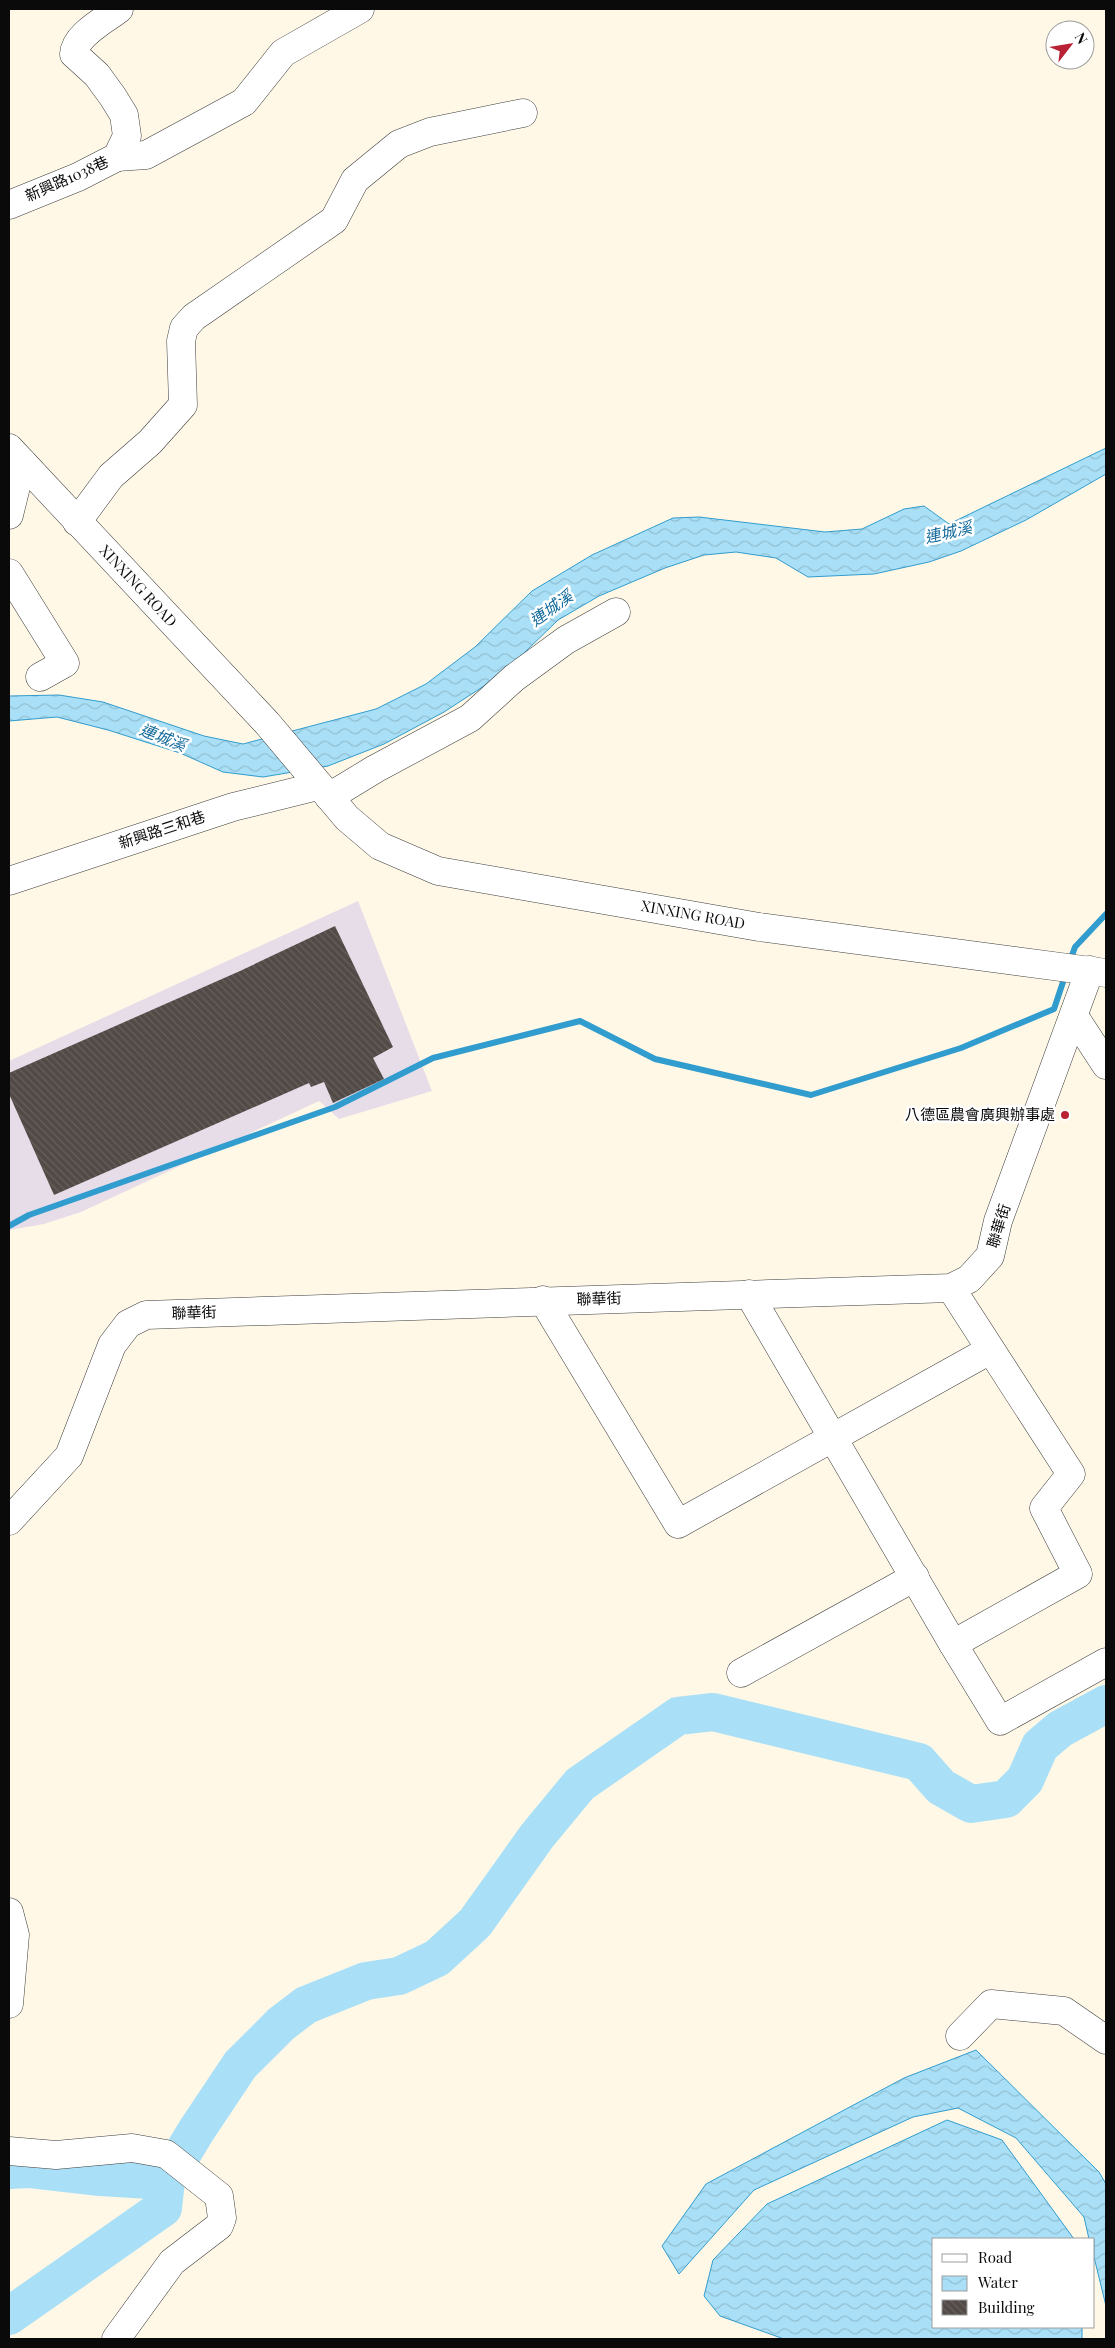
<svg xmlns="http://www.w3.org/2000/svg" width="1115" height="2348" viewBox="0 0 1115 2348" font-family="'Playfair Display','Noto Sans TC',serif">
<defs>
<pattern id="water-waves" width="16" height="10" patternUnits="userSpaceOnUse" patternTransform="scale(1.25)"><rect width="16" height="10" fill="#aae0f7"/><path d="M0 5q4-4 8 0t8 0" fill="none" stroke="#91bfd2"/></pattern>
<pattern id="building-back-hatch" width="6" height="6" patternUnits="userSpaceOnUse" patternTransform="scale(1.25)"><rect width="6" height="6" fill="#524a46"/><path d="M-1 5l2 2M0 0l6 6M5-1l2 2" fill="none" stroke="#66605c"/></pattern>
</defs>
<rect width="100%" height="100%" fill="#fff8e6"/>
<path fill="#e7dde9" d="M358 901 432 1091 339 1119 319 1101 81 1212 44 1224 9 1230V1061Z"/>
<g fill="url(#water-waves)" stroke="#319cce">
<path d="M1106 448V474L1026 520 961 551 929 562 874 574 808 577 776 558 736 552 704 555 665 568 599 596 558 620 523 654 484 686 444 712 384 744 328 766 263 777 223 772 180 753 108 730 57 717 9 721V696L59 695 103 702 204 736 243 744 376 709 426 684 475 647 532 591 592 555 673 518 699 517 825 532 862 529 904 509 924 506 949 524Z"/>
<path d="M976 2050 1099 2172 1106 2184V2306L1094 2257V2239H1089L1084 2217 1016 2138 958 2108 913 2117 754 2190 679 2274 662 2246 706 2184 904 2078Z"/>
<path d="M947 2120 1002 2140 1074 2239H934V2327H1082V2339H784L720 2316 704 2296 713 2260 767 2204Z"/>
</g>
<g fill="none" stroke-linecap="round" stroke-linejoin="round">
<g stroke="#319cce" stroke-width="6">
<path d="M1070 961 1075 947 1106 914"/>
<path d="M9 1226 29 1215 335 1107 433 1058 580 1021 655 1059 811 1095 961 1048 1054 1009 1066 973"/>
</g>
<g stroke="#aae0f7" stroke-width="38">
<path d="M9 2170 30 2169 100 2177 166 2181 196 2131 240 2065 281 2024 306 2005 366 1981 399 1976 437 1958 475 1923 537 1836 580 1784 678 1716 713 1712 919 1762 941 1787 971 1804 1006 1799 1025 1780 1040 1746 1060 1729 1106 1704"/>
<path d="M9 2316 163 2208 166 2181"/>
</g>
</g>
<path fill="url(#building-back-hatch)" d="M335 926 393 1047 373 1058 384 1079 333 1103 324 1082 311 1087 309 1083 54 1195 9 1094V1073L240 971Z"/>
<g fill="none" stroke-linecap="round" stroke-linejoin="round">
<defs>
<g id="minor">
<path d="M117 157 146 155 244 102 283 53 360 9"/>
<path d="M9 205 78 177 117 157 127 136 124 115 113 97 97 75 74 54C75 35 105 20 119 9"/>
<path d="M9 448 267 723 347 818 380 846 438 871 759 927 1106 973"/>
<path d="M9 515 22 462"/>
<path d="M77 522 111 476 150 442 183 405 181 341 184 328 194 317 334 220 355 180 399 144 430 132 523 113"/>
<path d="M9 573 65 663 40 677"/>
<path d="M329 797 375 769 470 718 514 678 566 640 616 612"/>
<path d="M9 881 233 807 318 786"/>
<path d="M1074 1016 1106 1065"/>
<path d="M951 1288 1071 1474 1044 1508 1078 1574 953 1644"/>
<path d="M749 1294 953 1644 1000 1721 1106 1662"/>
<path d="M543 1300 678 1524 990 1350"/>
<path d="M9 1521 69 1456 112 1345 128 1324 146 1315 951 1288 969 1279 990 1256 998 1221 1090 970"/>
<path d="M741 1673 915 1577"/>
<path d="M9 1912 15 1935 9 2004"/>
<path d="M960 2036 991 2004 1064 2011 1106 2040"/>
<path d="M9 2151 56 2155 132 2148 166 2154 219 2196 222 2218 219 2226 172 2262 116 2339"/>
</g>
</defs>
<use href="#minor" stroke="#3d3d3d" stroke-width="29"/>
<use href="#minor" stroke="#fff" stroke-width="28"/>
</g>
<circle fill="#ba2135" stroke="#fff" stroke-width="2" cx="1065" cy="1115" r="5"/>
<g text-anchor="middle" stroke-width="5" stroke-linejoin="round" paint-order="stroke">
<g font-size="15" fill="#0a0a0a" stroke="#fff">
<text transform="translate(67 179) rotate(-24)" y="5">新興路1038巷</text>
<text transform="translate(138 586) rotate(47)" y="5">XINXING ROAD</text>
<text transform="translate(162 830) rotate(-18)" y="5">新興路三和巷</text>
<text transform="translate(693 915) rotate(10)" y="5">XINXING ROAD</text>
<text transform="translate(999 1226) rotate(-73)" y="5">聯華街</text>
<text transform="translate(599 1299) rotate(-2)" y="5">聯華街</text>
<text transform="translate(194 1313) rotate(-2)" y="5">聯華街</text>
</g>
<g font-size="15" fill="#0a0a0a" stroke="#fff" text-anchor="end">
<text x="1055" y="1120">八德區農會廣興辦事處</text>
</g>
<g font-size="16" font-style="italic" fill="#136a9b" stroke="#fff">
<text transform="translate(948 532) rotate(-13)" y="6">連城溪</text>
<text transform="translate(551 608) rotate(-36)" y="6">連城溪</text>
<text transform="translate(163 737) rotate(21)" y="6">連城溪</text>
</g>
</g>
<rect width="1115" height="2348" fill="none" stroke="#0a0a0a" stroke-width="20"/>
<rect x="932" y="2238" width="162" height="90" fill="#ffffff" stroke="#9d9d9d"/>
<rect x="942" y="2254" width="25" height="8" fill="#ffffff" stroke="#9d9d9d"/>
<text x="978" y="2263" font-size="15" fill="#0a0a0a">Road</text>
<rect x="942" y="2276" width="25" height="15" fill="url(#water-waves)" stroke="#9d9d9d"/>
<text x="978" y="2288" font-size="15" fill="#0a0a0a">Water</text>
<rect x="942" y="2300" width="25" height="15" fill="url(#building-back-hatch)" stroke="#9d9d9d"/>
<text x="978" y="2313" font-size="15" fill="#0a0a0a">Building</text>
<g transform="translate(1070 45) rotate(59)"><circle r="24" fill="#ffffff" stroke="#9d9d9d"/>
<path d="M0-4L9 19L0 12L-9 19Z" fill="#ba2135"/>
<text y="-8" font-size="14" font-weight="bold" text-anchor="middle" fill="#0a0a0a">N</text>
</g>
</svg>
